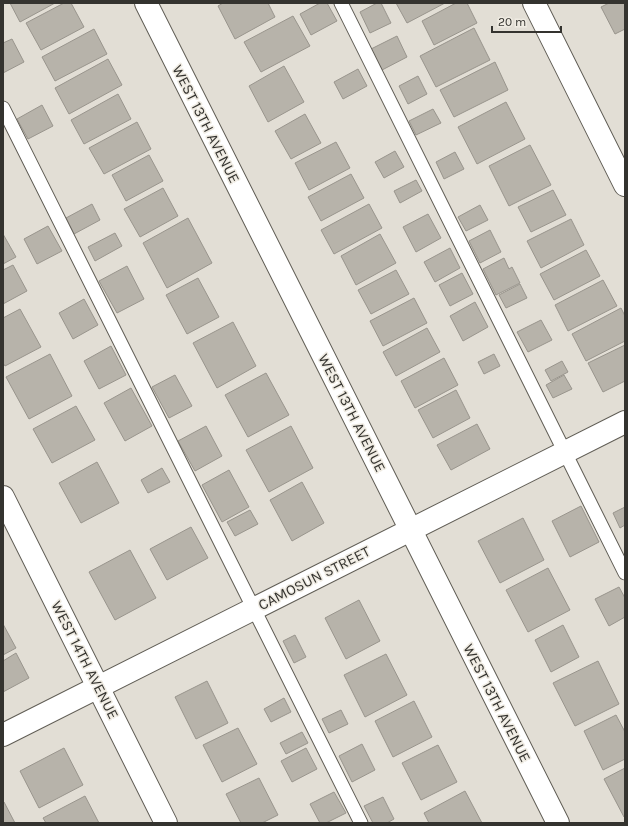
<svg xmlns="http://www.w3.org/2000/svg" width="628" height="826" viewBox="0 0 628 826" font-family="Karla,sans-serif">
<rect width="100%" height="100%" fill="#e2ded5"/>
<g fill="#b7b3aa" stroke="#99958d">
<path d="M10 3H55L20 22Z"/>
<path d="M64 3H71L84 27 41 50 26 23Z"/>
<path d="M223 3H268L275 17 235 39 218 6Z"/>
<path d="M320 3H327L337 21 311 35 300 14Z"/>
<path d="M377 3H381L391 23 370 33 360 12Z"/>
<path d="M396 3H445L407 23Z"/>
<path d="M456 3H467L477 23 434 45 422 21Z"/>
<path d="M609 3H625V29L615 34 601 7Z"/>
<path d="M293 16 310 46 261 72 244 42Z"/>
<path d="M474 28 490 60 436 87 420 56Z"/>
<path d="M94 29 107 54 55 81 42 57Z"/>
<path d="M397 36 407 57 382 70 371 49Z"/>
<path d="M12 39 24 62 3 73V43Z"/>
<path d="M108 59 122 85 69 114 55 88Z"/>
<path d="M495 62 508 90 454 117 440 90Z"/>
<path d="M284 66 304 102 268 122 249 86Z"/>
<path d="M358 69 367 86 343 99 334 82Z"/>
<path d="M418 76 427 94 408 104 399 86Z"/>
<path d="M118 94 131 119 84 144 71 120Z"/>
<path d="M506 102 525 139 477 164 458 127Z"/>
<path d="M42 105 53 126 28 139 17 119Z"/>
<path d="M433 109 441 123 416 135 409 121Z"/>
<path d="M305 114 321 143 291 159 275 131Z"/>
<path d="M137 122 151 149 104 174 89 148Z"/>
<path d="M336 142 350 168 309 190 295 163Z"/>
<path d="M530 145 551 185 509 206 489 166Z"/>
<path d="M395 151 404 167 384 178 375 162Z"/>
<path d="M455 152 464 169 444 179 436 162Z"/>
<path d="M149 155 163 181 126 201 112 175Z"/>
<path d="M351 174 364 198 321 221 308 197Z"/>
<path d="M416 180 422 191 400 203 394 191Z"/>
<path d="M163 188 178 216 140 237 124 209Z"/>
<path d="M553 190 566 215 531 232 518 207Z"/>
<path d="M92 204 100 220 74 234 66 218Z"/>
<path d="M369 204 382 228 334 254 321 230Z"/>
<path d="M480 205 488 220 466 231 458 217Z"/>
<path d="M428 214 441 238 416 252 403 227Z"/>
<path d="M188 218 212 263 167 288 143 243Z"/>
<path d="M571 219 584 245 541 268 527 241Z"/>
<path d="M48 226 62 251 37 264 24 239Z"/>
<path d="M490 230 501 252 480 263 469 241Z"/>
<path d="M115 233 122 246 95 261 88 247Z"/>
<path d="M3 234 16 257 3 264Z"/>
<path d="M380 234 396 263 356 285 341 256Z"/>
<path d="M450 248 460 268 435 282 424 262Z"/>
<path d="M586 250 600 276 554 300 540 274Z"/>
<path d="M504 258 509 269 512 267 520 283 496 295 483 269Z"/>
<path d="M13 265 27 291 3 304V270Z"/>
<path d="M127 266 144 299 117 313 99 281Z"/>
<path d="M396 270 409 294 371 314 358 290Z"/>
<path d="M462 273 473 294 450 306 439 285Z"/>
<path d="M198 278 219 317 187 334 166 295Z"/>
<path d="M603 280 617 306 568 331 555 305Z"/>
<path d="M520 284 527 298 506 308 499 295Z"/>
<path d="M414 298 427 323 383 346 370 321Z"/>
<path d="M84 299 98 325 73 339 59 313Z"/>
<path d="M475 302 488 327 463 341 450 316Z"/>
<path d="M621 308 625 316V341L586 361 572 334Z"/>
<path d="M20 309 41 347 5 366 3 363V318Z"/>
<path d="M541 320 552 340 528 352 517 332Z"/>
<path d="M233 322 256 366 217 388 193 343Z"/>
<path d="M427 328 440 352 396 376 383 352Z"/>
<path d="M625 345V381L603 392 588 363Z"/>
<path d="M111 346 126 375 99 389 84 361Z"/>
<path d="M50 354 72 396 29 419 6 377Z"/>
<path d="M494 354 500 366 484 374 478 362Z"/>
<path d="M444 358 458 385 415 408 401 381Z"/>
<path d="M562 361 568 372 551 381 545 370Z"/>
<path d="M266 373 289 415 248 437 225 395Z"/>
<path d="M175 375 192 406 169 418 152 387Z"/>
<path d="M564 375 572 389 553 398 546 385Z"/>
<path d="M131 388 152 426 125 441 104 403Z"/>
<path d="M456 390 470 418 433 438 418 410Z"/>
<path d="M76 406 95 440 52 463 33 429Z"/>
<path d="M477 424 490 449 451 470 437 445Z"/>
<path d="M206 426 222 456 195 471 178 441Z"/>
<path d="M291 426 313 468 269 492 246 450Z"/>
<path d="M97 462 119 503 81 523 59 483Z"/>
<path d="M162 468 170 482 148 493 141 480Z"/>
<path d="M229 470 249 507 222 522 202 485Z"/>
<path d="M302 482 324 523 292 541 270 500Z"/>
<path d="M581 506 599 542 570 557 552 521Z"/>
<path d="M625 507V525L620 528 613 513Z"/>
<path d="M250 510 258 524 235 536 227 522Z"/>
<path d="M523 518 544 560 500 583 478 541Z"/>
<path d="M191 527 208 558 167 580 150 549Z"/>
<path d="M130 550 156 598 115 620 89 572Z"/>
<path d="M548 568 570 610 528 632 506 590Z"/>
<path d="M619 587 625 598V617L609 626 595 599Z"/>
<path d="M359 600 380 641 346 659 325 618Z"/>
<path d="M3 624 16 648 3 655Z"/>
<path d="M563 625 579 657 551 672 535 640Z"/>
<path d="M295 635 306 657 294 663 283 641Z"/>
<path d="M16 653 29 678 3 692V661Z"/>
<path d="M386 654 407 695 365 717 344 675Z"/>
<path d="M598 661 619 704 575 726 553 683Z"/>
<path d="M207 681 228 723 196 739 175 697Z"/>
<path d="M284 698 291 712 271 722 264 709Z"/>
<path d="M414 701 432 737 393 757 375 721Z"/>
<path d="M341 710 348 724 329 733 322 719Z"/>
<path d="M616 715 625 732V759L603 770 584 731Z"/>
<path d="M238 728 257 764 222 782 203 745Z"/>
<path d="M302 732 308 743 286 754 280 743Z"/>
<path d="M362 744 375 770 352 782 339 756Z"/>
<path d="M438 745 457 782 421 800 402 763Z"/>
<path d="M64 748 83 785 39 808 20 771Z"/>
<path d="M306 748 317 769 292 782 281 761Z"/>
<path d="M625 768V817H624L604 779Z"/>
<path d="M259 778 278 815 262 823H241L226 794Z"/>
<path d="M465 791 482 823H429L424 813Z"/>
<path d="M334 792 346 813 326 823H320L310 804Z"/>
<path d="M85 796 99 823H46L43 818Z"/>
<path d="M383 797 394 819 387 823H373L364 806Z"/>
<path d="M3 802H4L15 823H3Z"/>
</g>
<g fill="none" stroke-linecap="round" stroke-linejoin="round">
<defs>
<g id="lane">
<path d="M341 3 625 573"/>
<path d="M3 108 361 823"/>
</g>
<g id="street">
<path d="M146 3 558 823"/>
<path d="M534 3 625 185"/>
<path d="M3 497 166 823"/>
<path d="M3 735 625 422"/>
</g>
</defs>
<use href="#lane" stroke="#605d55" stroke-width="15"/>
<use href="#street" stroke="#605d55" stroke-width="24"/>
<use href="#lane" stroke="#fff" stroke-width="13"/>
<use href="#street" stroke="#fff" stroke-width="22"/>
</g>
<g text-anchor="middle" stroke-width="3" stroke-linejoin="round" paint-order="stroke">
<g font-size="15" fill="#34332f" stroke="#efebe2">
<text transform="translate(206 124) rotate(63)" y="5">WEST 13TH AVENUE</text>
<text transform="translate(352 413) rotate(63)" y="5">WEST 13TH AVENUE</text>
<text transform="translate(314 578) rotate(-27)" y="5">CAMOSUN STREET</text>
<text transform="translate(85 660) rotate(63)" y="5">WEST 14TH AVENUE</text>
<text transform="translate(497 703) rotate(63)" y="5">WEST 13TH AVENUE</text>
</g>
</g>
<rect width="628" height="826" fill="none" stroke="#34332f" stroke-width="8"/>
<path d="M492 26v6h69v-6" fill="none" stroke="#34332f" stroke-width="2"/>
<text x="498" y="26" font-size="12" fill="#34332f" stroke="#efebe2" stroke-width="3" paint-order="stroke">20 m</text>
</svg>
